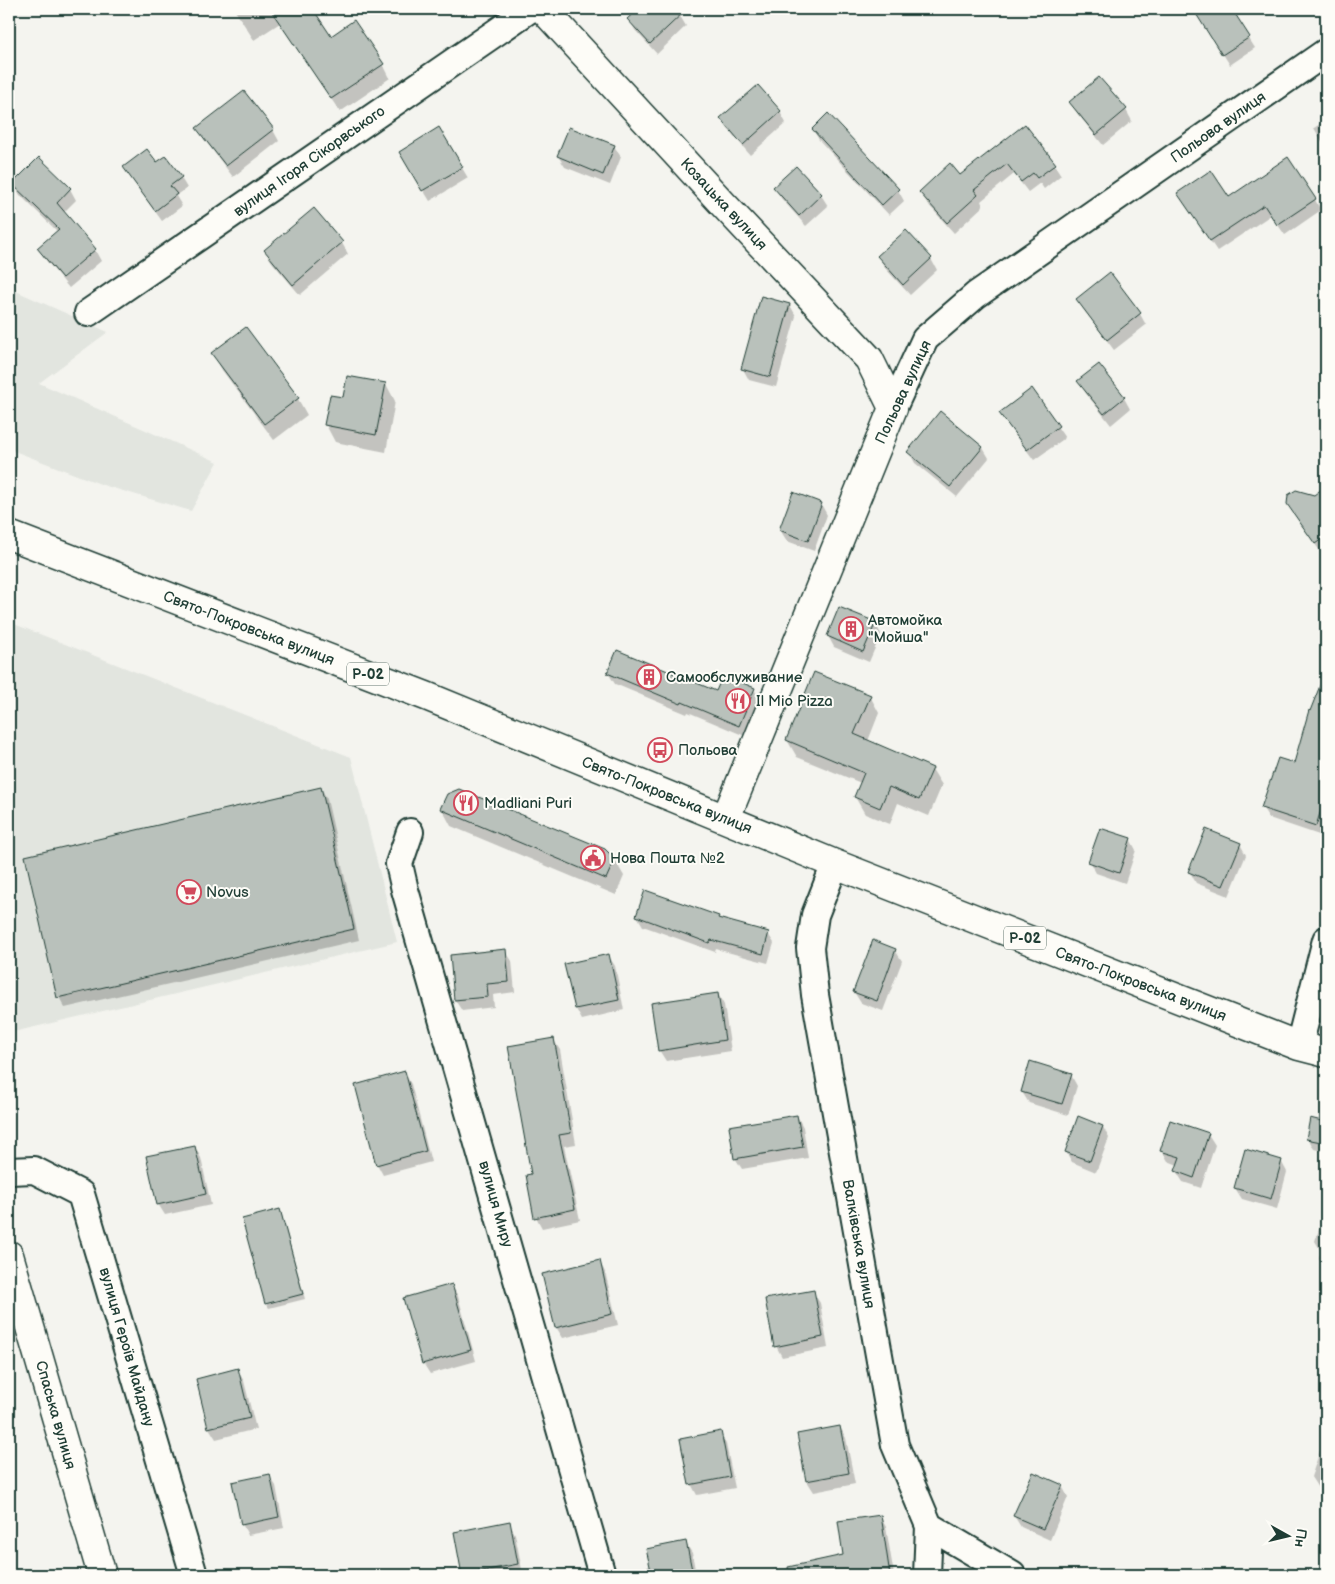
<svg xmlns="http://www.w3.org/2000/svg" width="1335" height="1584" viewBox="0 0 1335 1584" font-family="'Balsamiq Sans',sans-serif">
<rect width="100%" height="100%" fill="#f4f4ef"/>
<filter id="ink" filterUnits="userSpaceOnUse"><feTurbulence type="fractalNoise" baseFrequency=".02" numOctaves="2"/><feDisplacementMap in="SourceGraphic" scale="10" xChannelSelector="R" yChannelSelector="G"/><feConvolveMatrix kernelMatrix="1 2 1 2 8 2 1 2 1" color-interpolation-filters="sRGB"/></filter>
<g filter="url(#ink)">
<g fill="#e2e5df">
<path d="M9 288 108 332 39 383 218 462 191 511 103 485 9 449Z"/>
<path d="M9 622 351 757 397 942 9 1033Z"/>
</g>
<g fill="#0003">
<path d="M234 9H299L296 11 330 37 383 64 390 78 340 112 280 23 254 40Z"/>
<path d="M640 9H674L680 16 686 26 657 54 635 30 629 19Z"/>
<path d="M1202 9H1230L1255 48 1230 65 1196 12Z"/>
<path d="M757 86 780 112 786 123 750 155 728 129 721 118Z"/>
<path d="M1070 102 1126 110 1132 121 1103 145 1077 113Z"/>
<path d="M1326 120V148L1314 128Z"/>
<path d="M1024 126 1054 164 1061 175 1044 189 1040 183 1028 192 1014 174 981 201 983 206 954 233 927 203 920 192 960 176Z"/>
<path d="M198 128 273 130 279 141 233 177 204 139Z"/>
<path d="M569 128 614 146 621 157 610 185 565 167 558 156Z"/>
<path d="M439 129 468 178 430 201 400 152Z"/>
<path d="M813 129 898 190 904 201 889 215 819 140Z"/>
<path d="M157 164 181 178 187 188 176 196 182 206 162 221 131 178 124 168Z"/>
<path d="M796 168 821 195 828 206 806 226 781 198 775 188Z"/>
<path d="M14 184 70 189 76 200 63 213 95 250 101 261 69 288 45 259 38 248 58 232 20 195Z"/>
<path d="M1229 198 1315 200 1321 210 1285 235 1271 215 1217 251 1185 204Z"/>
<path d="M313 210 342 243 348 254 300 295 272 262 265 251Z"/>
<path d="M879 257 931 259 937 270 910 295 885 268Z"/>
<path d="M1110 274 1140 314 1146 325 1114 350 1084 310 1077 299Z"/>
<path d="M790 305 796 316 776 387 749 380 743 369Z"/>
<path d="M213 353 298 399 307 415 274 440 222 370Z"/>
<path d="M1099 366 1124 398 1130 409 1111 425 1085 392 1079 381Z"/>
<path d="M386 384 395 401 386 452 335 442 326 425 344 399Z"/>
<path d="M1032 390 1065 438 1034 460 1007 424Z"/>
<path d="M983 448 989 458 957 497 915 463 909 452Z"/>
<path d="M1325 489 1326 490V551L1322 554 1295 515 1314 496Z"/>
<path d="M821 504 827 515 814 551 787 541 780 530Z"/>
<path d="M875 623 881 634 869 662 834 647 828 636Z"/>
<path d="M608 673 717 693 754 689 760 700 745 736 688 712 687 714 615 684Z"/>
<path d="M1326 674V823L1322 836 1269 818 1262 807 1295 765 1311 712Z"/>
<path d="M870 696 879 713 868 741 932 769 942 785 929 816 898 803 890 824 865 814 855 797 861 783 797 757 787 740Z"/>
<path d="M321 788 327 799 359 940 65 1008 59 997Z"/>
<path d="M442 809 614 859 624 876 616 895 451 826Z"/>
<path d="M1130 839 1136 850 1125 883 1096 873 1090 862Z"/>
<path d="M1240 844 1246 855 1229 896 1196 883 1190 872Z"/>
<path d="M637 916 718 917 720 919 768 934 774 943 768 963 716 949 715 952 643 926Z"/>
<path d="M505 950 512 961 515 992 493 995 494 1007 462 1011 455 1000Z"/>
<path d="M895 950 902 961 883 1011 861 1003 854 992Z"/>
<path d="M608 955 615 966 624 1010 582 1020 576 1009 566 965Z"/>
<path d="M718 994 724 1005 731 1051 666 1061 659 1050Z"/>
<path d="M553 1039 560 1050 576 1144 564 1146 580 1220 542 1228 536 1217 532 1175Z"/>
<path d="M404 1073 411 1084 431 1162 383 1175 377 1164Z"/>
<path d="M1071 1075 1077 1086 1068 1115 1029 1103 1022 1092Z"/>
<path d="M797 1116 803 1127 808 1158 742 1169 735 1158Z"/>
<path d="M1311 1120 1326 1123V1152L1314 1149 1308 1138Z"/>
<path d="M1103 1127 1109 1138 1096 1172 1072 1162 1066 1152Z"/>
<path d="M1208 1134 1215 1145 1201 1188 1183 1182 1176 1171 1178 1165 1168 1161 1162 1151Z"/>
<path d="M195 1147 201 1158 211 1205 165 1215 158 1204Z"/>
<path d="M1281 1161 1287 1172 1277 1209 1242 1199 1235 1188Z"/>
<path d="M1326 1209V1269L1319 1258 1321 1251 1315 1241Z"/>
<path d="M279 1210 282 1215 305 1299 269 1308 266 1303Z"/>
<path d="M599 1261 605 1272 618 1325 563 1338 556 1327Z"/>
<path d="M452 1286 458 1296 476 1361 430 1374 423 1363Z"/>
<path d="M813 1292 820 1303 828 1348 782 1357 776 1346Z"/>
<path d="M237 1370 244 1381 256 1429 216 1439 209 1428Z"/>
<path d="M840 1427 846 1438 855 1484 814 1492 807 1481Z"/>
<path d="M720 1433 726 1444 735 1488 697 1495 691 1484Z"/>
<path d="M1320 1451 1326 1454V1491L1318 1488 1311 1477Z"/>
<path d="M269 1475 276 1486 284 1528 248 1535 242 1524Z"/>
<path d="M1062 1486 1068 1497 1050 1540 1021 1527 1014 1516Z"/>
<path d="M880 1516 886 1527 894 1575H767L766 1573 845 1556Z"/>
<path d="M509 1523 515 1534 523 1575H463L455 1533Z"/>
<path d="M685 1542 692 1553 696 1575H640L638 1569 651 1566Z"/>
<path d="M296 1569 299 1575H271Z"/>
</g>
<g fill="#b9c1bb" stroke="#1f3d34">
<path d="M270 9H313L331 36 354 20 384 64 331 99Z"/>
<path d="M638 9H687L650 44 627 19Z"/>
<path d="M1193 9H1232L1250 37 1222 55Z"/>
<path d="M1099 77 1127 109 1096 135 1069 102Z"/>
<path d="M758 85 781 111 743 145 720 118Z"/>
<path d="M244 91 274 129 226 166 196 128Z"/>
<path d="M828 113 899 189 882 205 812 129Z"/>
<path d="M1025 124 1056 164 1037 178 1033 173 1021 182 1007 164 974 190 978 195 947 223 919 192 950 163 960 175Z"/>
<path d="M439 127 463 167 422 191 399 152Z"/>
<path d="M569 127 615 145 603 175 557 156Z"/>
<path d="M147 149 157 162 166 156 182 177 170 186 177 194 155 211 123 167Z"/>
<path d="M39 157 71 188 57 203 96 249 62 278 37 248 59 229 12 184Z"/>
<path d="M1288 157 1316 199 1277 225 1264 205 1210 241 1177 193 1211 170 1229 197Z"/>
<path d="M796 166 822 194 799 216 773 187Z"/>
<path d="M314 208 343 242 293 285 264 250Z"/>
<path d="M906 230 932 258 903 285 877 256Z"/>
<path d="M1110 272 1141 313 1107 340 1076 299Z"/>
<path d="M761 296 790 304 770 377 741 369Z"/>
<path d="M246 327 299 398 264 424 211 353Z"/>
<path d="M1099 364 1125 397 1104 414 1077 381Z"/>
<path d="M347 376 386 383 376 435 324 425 330 395 343 397Z"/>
<path d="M1032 388 1059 426 1027 450 999 413Z"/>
<path d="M940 411 983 447 950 487 907 452Z"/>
<path d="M1326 486V536L1315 544 1287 504 1288 495 1296 490 1314 495Z"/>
<path d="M793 492 822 503 808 541 779 530Z"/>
<path d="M839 607 876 622 863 652 827 636Z"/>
<path d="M617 650 716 691 723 675 755 688 739 726 682 702 681 704 607 673Z"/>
<path d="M814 672 871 695 854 734 933 768 919 800 889 787 880 808 854 797 864 773 786 740Z"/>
<path d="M1325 673 1326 794 1316 826 1261 808 1278 758 1294 763 1309 710 1310 711Z"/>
<path d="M321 787 354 929 57 998 25 856Z"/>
<path d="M459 789 605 849 615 859 606 879 440 809 447 794Z"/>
<path d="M1100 828 1131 838 1119 873 1088 862Z"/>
<path d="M1206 829 1241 843 1223 886 1188 872Z"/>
<path d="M645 890 719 916 718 918 769 932 763 954 711 940 709 943 636 916Z"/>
<path d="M873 940 896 949 877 1001 853 992Z"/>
<path d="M506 949 509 982 487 984 488 997 454 1000 450 955Z"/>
<path d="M609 954 619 1000 575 1009 564 964Z"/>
<path d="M718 993 725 1040 658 1051 651 1003Z"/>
<path d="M554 1038 571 1133 559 1135 575 1209 534 1218 526 1175 531 1174 508 1046Z"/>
<path d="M1030 1061 1072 1074 1062 1104 1021 1092Z"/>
<path d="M405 1071 426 1151 376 1165 355 1085Z"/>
<path d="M797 1115 803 1147 734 1159 729 1126Z"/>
<path d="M1078 1116 1103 1126 1090 1161 1065 1152Z"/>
<path d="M1310 1118 1326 1122V1143L1306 1139Z"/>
<path d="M1170 1120 1209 1133 1194 1178 1175 1171 1180 1157 1160 1151Z"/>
<path d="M195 1146 206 1194 157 1205 146 1156Z"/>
<path d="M1245 1149 1282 1160 1271 1199 1234 1188Z"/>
<path d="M280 1209 303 1294 265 1304 242 1219Z"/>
<path d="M600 1260 612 1314 555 1328 542 1274Z"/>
<path d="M452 1284 471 1350 422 1364 403 1298Z"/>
<path d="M814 1290 823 1337 774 1347 765 1299Z"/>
<path d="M238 1368 250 1418 208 1428 196 1379Z"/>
<path d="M840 1426 849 1473 806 1481 797 1434Z"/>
<path d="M721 1431 730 1477 689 1485 680 1439Z"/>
<path d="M1033 1472 1063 1485 1043 1529 1013 1516Z"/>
<path d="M270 1474 279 1517 241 1525 232 1482Z"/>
<path d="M881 1515 890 1575H789L788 1567 843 1555 838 1521Z"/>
<path d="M510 1521 518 1564 462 1575 454 1532Z"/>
<path d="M686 1541 693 1575H652L646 1549Z"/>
</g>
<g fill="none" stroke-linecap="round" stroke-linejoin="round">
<defs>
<g id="minor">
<path d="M88 313 530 9"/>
<path d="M893 408 925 339 976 295 1326 52"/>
<path d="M410 832 399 864 405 890 602 1575"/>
<path d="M835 864 815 915 810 948 815 995 895 1445 929 1526 1012 1575"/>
<path d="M1299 1046 1326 940"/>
<path d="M9 1171 34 1170 81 1194 194 1575"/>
<path d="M927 1575 929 1526"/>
</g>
<g id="tertiary">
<path d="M543 9 722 203 869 359 893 408 726 818"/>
<path d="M9 1255 102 1575"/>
</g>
<path id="primary" d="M9 535 426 696 835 864 1299 1046 1326 1053"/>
</defs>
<use href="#minor" stroke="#1f3d34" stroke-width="30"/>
<use href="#tertiary" stroke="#1f3d34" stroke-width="31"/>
<use href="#primary" stroke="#1f3d34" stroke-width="31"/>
<use href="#minor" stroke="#fdfcf7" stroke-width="26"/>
<use href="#tertiary" stroke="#fdfcf7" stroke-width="28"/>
<use href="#primary" stroke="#fdfcf7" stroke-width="28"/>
</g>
</g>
<defs>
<symbol id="building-ring" viewBox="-11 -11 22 22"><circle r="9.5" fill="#fdfcf7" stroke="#d1495b" stroke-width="1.5"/><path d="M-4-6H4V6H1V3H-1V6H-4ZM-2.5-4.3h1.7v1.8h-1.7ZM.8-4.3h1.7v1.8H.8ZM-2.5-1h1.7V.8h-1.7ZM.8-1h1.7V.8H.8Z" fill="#d1495b"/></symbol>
<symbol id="restaurant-ring" viewBox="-11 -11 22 22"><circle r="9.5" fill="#fdfcf7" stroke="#d1495b" stroke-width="1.5"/><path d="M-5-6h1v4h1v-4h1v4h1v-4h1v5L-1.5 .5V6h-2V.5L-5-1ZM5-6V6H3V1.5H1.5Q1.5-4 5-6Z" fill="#d1495b"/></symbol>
<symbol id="bus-ring" viewBox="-11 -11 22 22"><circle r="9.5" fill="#fdfcf7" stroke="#d1495b" stroke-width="1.5"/><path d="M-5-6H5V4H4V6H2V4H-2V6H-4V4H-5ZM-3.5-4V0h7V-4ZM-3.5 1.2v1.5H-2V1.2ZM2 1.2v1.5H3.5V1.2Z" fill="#d1495b"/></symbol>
<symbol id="civic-ring" viewBox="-11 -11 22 22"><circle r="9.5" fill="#fdfcf7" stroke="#d1495b" stroke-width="1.5"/><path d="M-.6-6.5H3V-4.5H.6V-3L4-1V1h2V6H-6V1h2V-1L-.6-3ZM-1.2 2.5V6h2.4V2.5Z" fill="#d1495b"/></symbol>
<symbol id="supermarket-ring" viewBox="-11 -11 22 22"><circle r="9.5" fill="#fdfcf7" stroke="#d1495b" stroke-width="1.5"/><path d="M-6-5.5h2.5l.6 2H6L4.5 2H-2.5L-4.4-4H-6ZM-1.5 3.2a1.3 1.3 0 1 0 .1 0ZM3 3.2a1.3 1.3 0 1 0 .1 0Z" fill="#d1495b"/></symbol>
</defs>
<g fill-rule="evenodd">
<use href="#building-ring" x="837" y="615" width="28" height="28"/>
<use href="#building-ring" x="635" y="663" width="28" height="28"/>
<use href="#restaurant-ring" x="724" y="687" width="28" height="28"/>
<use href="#bus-ring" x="646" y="736" width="28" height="28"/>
<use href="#restaurant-ring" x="452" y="789" width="28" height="28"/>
<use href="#civic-ring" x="579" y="844" width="28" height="28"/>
<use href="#supermarket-ring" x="175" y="878" width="28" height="28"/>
</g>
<g text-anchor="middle" stroke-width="4" stroke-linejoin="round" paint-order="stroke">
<g fill="#fdfcf7" stroke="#62766e" stroke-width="1">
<rect x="347" y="662.5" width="42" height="23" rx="4"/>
<rect x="1004" y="926.5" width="42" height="23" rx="4"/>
</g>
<g font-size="14" font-weight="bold" fill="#1f3d34">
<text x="368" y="679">Р-02</text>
<text x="1025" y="943">Р-02</text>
</g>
<g font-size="15" fill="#1f3d34" stroke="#fdfcf7">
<text transform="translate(1218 127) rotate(-35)" y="5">Польова вулиця</text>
<text transform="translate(309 161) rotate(-35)" y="5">вулиця Ігоря Сікорвського</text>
<text transform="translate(724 204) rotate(47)" y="5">Козацька вулиця</text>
<text transform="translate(903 392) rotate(-65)" y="5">Польова вулиця</text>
<text transform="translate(249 628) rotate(21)" y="5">Свято-Покровська вулиця</text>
<text transform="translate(667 795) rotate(22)" y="5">Свято-Покровська вулиця</text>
<text transform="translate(1141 984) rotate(21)" y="5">Свято-Покровська вулиця</text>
<text transform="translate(496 1204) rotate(74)" y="5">вулиця Миру</text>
<text transform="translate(859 1244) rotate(80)" y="5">Валківська вулиця</text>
<text transform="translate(127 1347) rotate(74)" y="5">вулиця Героїв Майдану</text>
<text transform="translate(56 1415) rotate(74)" y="5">Спаська вулиця</text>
</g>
<g font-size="15" fill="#1f3d34" stroke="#fdfcf7" text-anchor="start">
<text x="868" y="625">Автомойка<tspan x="868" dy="17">"Мойша"</tspan></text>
<text x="666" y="682">Самообслуживание</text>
<text x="756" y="706">Il Mio Pizza</text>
<text x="678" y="755">Польова</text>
<text x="484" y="808">Madliani Puri</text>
<text x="610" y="863">Нова Пошта №2</text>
<text x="206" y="897">Novus</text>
</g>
</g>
<rect width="1335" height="1584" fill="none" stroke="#fdfcf7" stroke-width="30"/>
<rect x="15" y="15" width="1305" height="1554" fill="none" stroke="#1f3d34" stroke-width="2" filter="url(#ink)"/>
<g transform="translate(1288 1536) rotate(98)" stroke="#fdfcf7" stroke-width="4" paint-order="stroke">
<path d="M0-4L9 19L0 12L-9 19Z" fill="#1f3d34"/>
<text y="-8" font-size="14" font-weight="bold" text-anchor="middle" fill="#1f3d34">Пн</text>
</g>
</svg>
